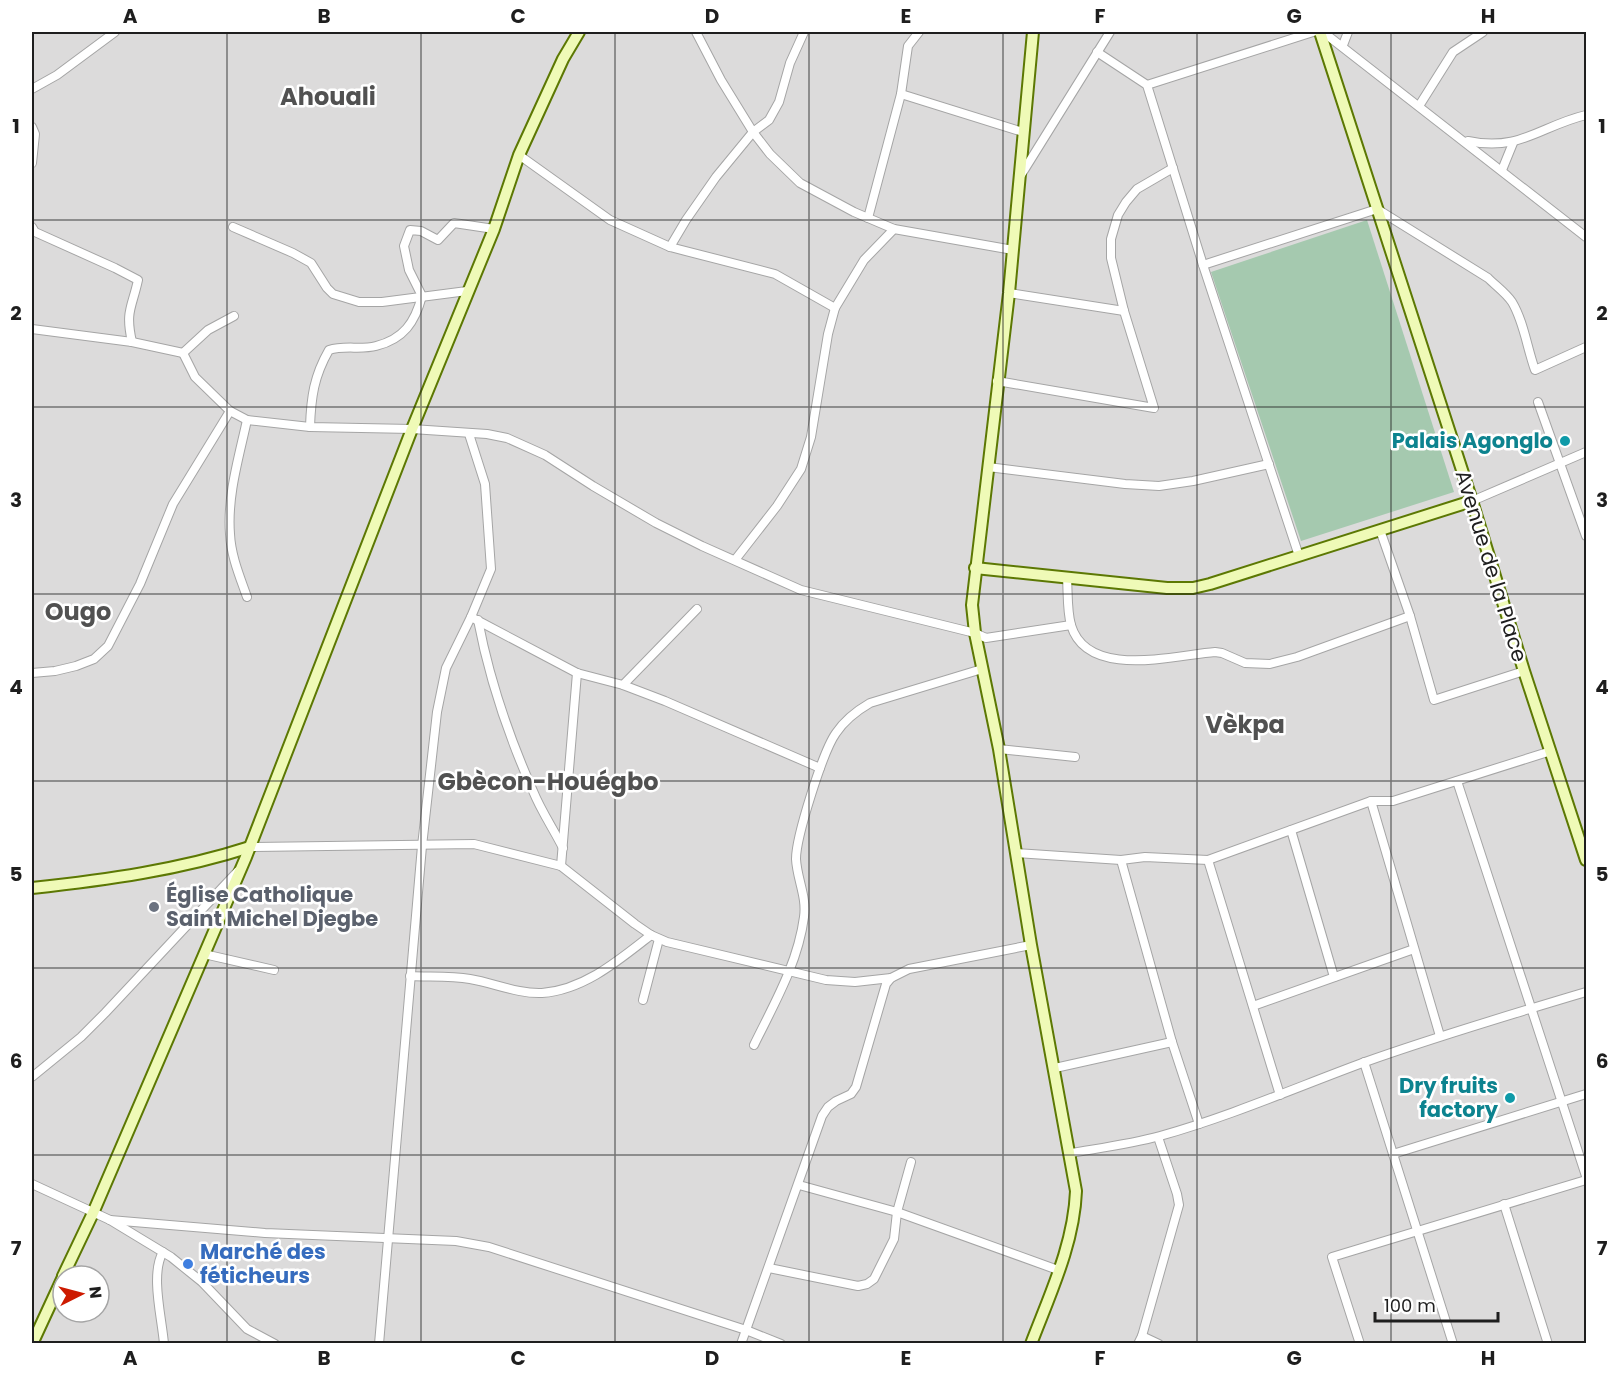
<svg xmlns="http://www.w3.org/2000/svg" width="1618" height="1375" viewBox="0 0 1618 1375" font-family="Poppins,sans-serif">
<rect width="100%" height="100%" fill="#efede4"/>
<path fill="#dcdbdb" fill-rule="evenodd" d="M32 32H1586V1343H32ZM63 1276H99V1312H63Z"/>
<path fill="#a5c9af" d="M1367 220 1454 492 1301 541 1211 272Z"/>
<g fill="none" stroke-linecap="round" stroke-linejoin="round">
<defs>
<g id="street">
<path d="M696 32 721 80 753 132 770 154 800 183 854 212 894 229 1013 250"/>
<path d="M1323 32 1586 237"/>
<path d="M1343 45 1348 32"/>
<path d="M1097 52 1147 85 1203 265 1299 556"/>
<path d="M1147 85 1313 32"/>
<path d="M32 89 57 75 115 32"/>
<path d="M901 94 1023 132"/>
<path d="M1419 106 1453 52 1483 32"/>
<path d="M32 127 35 134 32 163"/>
<path d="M1468 141C1520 152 1540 126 1586 115"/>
<path d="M519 155 610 220 670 247 775 274 835 308"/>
<path d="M1502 170 1513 143"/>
<path d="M1021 175 1110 32"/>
<path d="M868 218 901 94 908 46 919 32"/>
<path d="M32 227 35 232 115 268 138 280C132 308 125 311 132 342"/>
<path d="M233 227 293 253 311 263 327 288 333 294 359 302H382L467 291"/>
<path d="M670 247 686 220 716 177 753 132 769 120 779 102 790 63 804 32"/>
<path d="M1203 265 1377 209 1488 278C1496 286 1506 293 1512 302 1524 322 1527 348 1535 370L1586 347"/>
<path d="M1009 293 1124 311"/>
<path d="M234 316 208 330 183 353 195 377 230 411 247 420 310 427 412 429 487 434 507 438 545 455 593 486 656 523 702 546 801 590 975 633 986 638 1071 625"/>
<path d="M32 329 132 342 183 353"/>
<path d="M997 381 1154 408 1124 311 1111 258V239L1118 215 1126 202 1137 189 1173 168"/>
<path d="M1538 402 1586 536"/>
<path d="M310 427C311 397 314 376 329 350 344 345 361 350 376 346 404 339 415 322 422 296L409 270 404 246 410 230 421 231 438 240 454 223 494 229"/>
<path d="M988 467 1125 484 1159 486 1193 481 1269 464"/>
<path d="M1472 501 1586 452"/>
<path d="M1380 530 1410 616 1434 700 1524 671"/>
<path d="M735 560 777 506 801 469 811 437 828 334 835 308 864 260 894 229"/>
<path d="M1067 578C1068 593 1067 611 1071 625 1087 680 1175 655 1215 652L1222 653 1245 663 1270 664 1297 657 1410 616"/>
<path d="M247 597C240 577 231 556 230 534 227 496 239 457 247 420"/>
<path d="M471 617 577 673 623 685 665 701 820 768"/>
<path d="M478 620C489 678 509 737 533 791 541 811 553 828 563 848"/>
<path d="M32 673 55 671 76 666 94 659 108 646 140 584 173 504 230 411"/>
<path d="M623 685 697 609"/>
<path d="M999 749 1075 757"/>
<path d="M1457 781 1586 1176"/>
<path d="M1371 801 1440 1036"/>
<path d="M1291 830 1334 977"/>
<path d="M250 847 474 844 561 866 635 924 651 935 667 942 826 980 855 982 891 978"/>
<path d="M1016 853 1121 860 1145 857 1208 860 1371 801H1393L1551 751"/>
<path d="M1121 860 1172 1042 1199 1124"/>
<path d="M1208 860 1280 1095"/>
<path d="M561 866 577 673"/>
<path d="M204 954 274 970"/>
<path d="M410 976C430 977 451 976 470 979 494 983 518 994 542 993 584 990 619 960 651 935"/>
<path d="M643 1000 659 939"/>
<path d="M1253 1006 1414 949"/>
<path d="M754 1045C774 1004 798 963 804 917 807 897 797 879 796 859 796 837 823 751 836 733 844 721 858 710 870 703L982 669"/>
<path d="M1364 1062 1453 1344"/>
<path d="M1055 1068 1172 1042"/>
<path d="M32 1077 81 1037 105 1013 238 871"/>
<path d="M1071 1153C1100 1148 1131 1144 1160 1136 1231 1116 1297 1087 1365 1062 1438 1036 1512 1014 1586 992"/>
<path d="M1393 1154 1586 1094"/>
<path d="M32 1184 110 1220 171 1257 202 1282 247 1329 275 1344"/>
<path d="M799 1185 897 1212 1058 1270"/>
<path d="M1504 1204 1548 1344"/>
<path d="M110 1220 265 1233 456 1241 489 1247 746 1330 781 1344"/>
<path d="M163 1252C150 1274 162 1318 164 1344"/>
<path d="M769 1268 858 1286 867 1284 874 1279 894 1239 897 1212 911 1162"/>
<path d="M1142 1336 1159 1344"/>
<path d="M379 1344 422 846 437 712 446 668 471 617 491 569 485 484 469 434"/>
<path d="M741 1344 822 1116 828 1107 836 1101 851 1094 856 1087 886 984 891 978 909 969 1031 945"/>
<path d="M1138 1344 1142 1336 1179 1205 1177 1194 1158 1137"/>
<path d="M1360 1344 1332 1257 1586 1180"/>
</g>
<g id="secondary">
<path d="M1320 32 1472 501 1524 671 1586 860"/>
<path d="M975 568 1167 588H1193L1210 584 1472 501"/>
<path d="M32 888C106 880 179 870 250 847"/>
<path d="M63 1276 93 1213 246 857 412 429 494 229 519 155 563 59 579 32"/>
<path d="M32 1344 63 1277"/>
<path d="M1031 1344C1050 1294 1074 1244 1076 1191L1031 945 999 749 975 633 972 605 1009 293 1033 32"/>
</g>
</defs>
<use href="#street" stroke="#a5a5a5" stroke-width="10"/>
<use href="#secondary" stroke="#5c7803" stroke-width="14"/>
<use href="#street" stroke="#fff" stroke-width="8"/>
<use href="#secondary" stroke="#effab7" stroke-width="10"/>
</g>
<path fill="none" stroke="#1e1e1e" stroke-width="1.5" stroke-opacity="0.55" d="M227 32V1344M421 32V1344M615 32V1344M809 32V1344M1003 32V1344M1197 32V1344M1391 32V1344M32 220H1586M32 407H1586M32 594H1586M32 781H1586M32 968H1586M32 1155H1586"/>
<g fill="#0f9aa8" stroke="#fff" stroke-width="2">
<circle cx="1565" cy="441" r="6"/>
<circle cx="1510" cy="1098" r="6"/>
</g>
<circle fill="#6b7280" stroke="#fff" stroke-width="2" cx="154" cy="907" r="6"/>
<circle fill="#3f7fe0" stroke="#fff" stroke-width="2" cx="188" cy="1264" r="6"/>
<g text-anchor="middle" stroke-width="5" stroke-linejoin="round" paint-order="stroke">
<g font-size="21" font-weight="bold" fill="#0d838f" stroke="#fff" text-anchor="end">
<text x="1553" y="448">Palais Agonglo</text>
<text x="1498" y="1093">Dry fruits<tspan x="1498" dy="24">factory</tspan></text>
</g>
<g font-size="21" fill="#1e1e1e" stroke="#fff">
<text transform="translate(1491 566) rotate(73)" y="7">Avenue de la Place</text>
</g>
<g font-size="21" font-weight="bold" fill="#5b616d" stroke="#fff" text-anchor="start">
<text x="166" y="902">Église Catholique<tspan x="166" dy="24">Saint Michel Djegbe</tspan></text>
</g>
<g font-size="21" font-weight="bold" fill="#366cbe" stroke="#fff" text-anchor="start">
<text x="200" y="1259">Marché des<tspan x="200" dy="24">féticheurs</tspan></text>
</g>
<g font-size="24" font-weight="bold" fill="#515151" stroke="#fff">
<text x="328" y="105">Ahouali</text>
<text x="78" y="620">Ougo</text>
<text x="1245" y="733">Vèkpa</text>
<text x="548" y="790">Gbècon-Houégbo</text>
</g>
</g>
<rect width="1618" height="1375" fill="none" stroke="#ffffff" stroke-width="66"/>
<g transform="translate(81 1294) rotate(84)"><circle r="28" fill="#ffffff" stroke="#a5a5a5" stroke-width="1.5"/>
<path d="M0-4.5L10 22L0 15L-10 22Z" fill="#cd1a00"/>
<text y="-9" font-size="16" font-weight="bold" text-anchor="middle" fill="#1e1e1e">N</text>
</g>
<path d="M1375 1312v9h123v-9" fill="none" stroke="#1e1e1e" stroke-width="3"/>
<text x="1384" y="1312" font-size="18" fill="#1e1e1e" stroke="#ffffff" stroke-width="4.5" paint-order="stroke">100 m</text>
<rect x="33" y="33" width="1552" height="1309" fill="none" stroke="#1e1e1e" stroke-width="2"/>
<g font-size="20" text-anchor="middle" font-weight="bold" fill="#1e1e1e">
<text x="130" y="23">A</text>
<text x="324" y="23">B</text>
<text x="518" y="23">C</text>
<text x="712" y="23">D</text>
<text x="906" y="23">E</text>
<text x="1100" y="23">F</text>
<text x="1294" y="23">G</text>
<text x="1488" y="23">H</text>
<text x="16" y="133">1</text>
<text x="1602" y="133">1</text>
<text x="16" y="320">2</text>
<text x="1602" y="320">2</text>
<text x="16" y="507">3</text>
<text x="1602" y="507">3</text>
<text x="16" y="694">4</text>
<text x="1602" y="694">4</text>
<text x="16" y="881">5</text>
<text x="1602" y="881">5</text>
<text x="16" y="1068">6</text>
<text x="1602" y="1068">6</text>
<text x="16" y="1255">7</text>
<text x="1602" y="1255">7</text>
<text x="130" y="1365">A</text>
<text x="324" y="1365">B</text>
<text x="518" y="1365">C</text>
<text x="712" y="1365">D</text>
<text x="906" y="1365">E</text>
<text x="1100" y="1365">F</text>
<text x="1294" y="1365">G</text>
<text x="1488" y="1365">H</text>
</g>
</svg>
